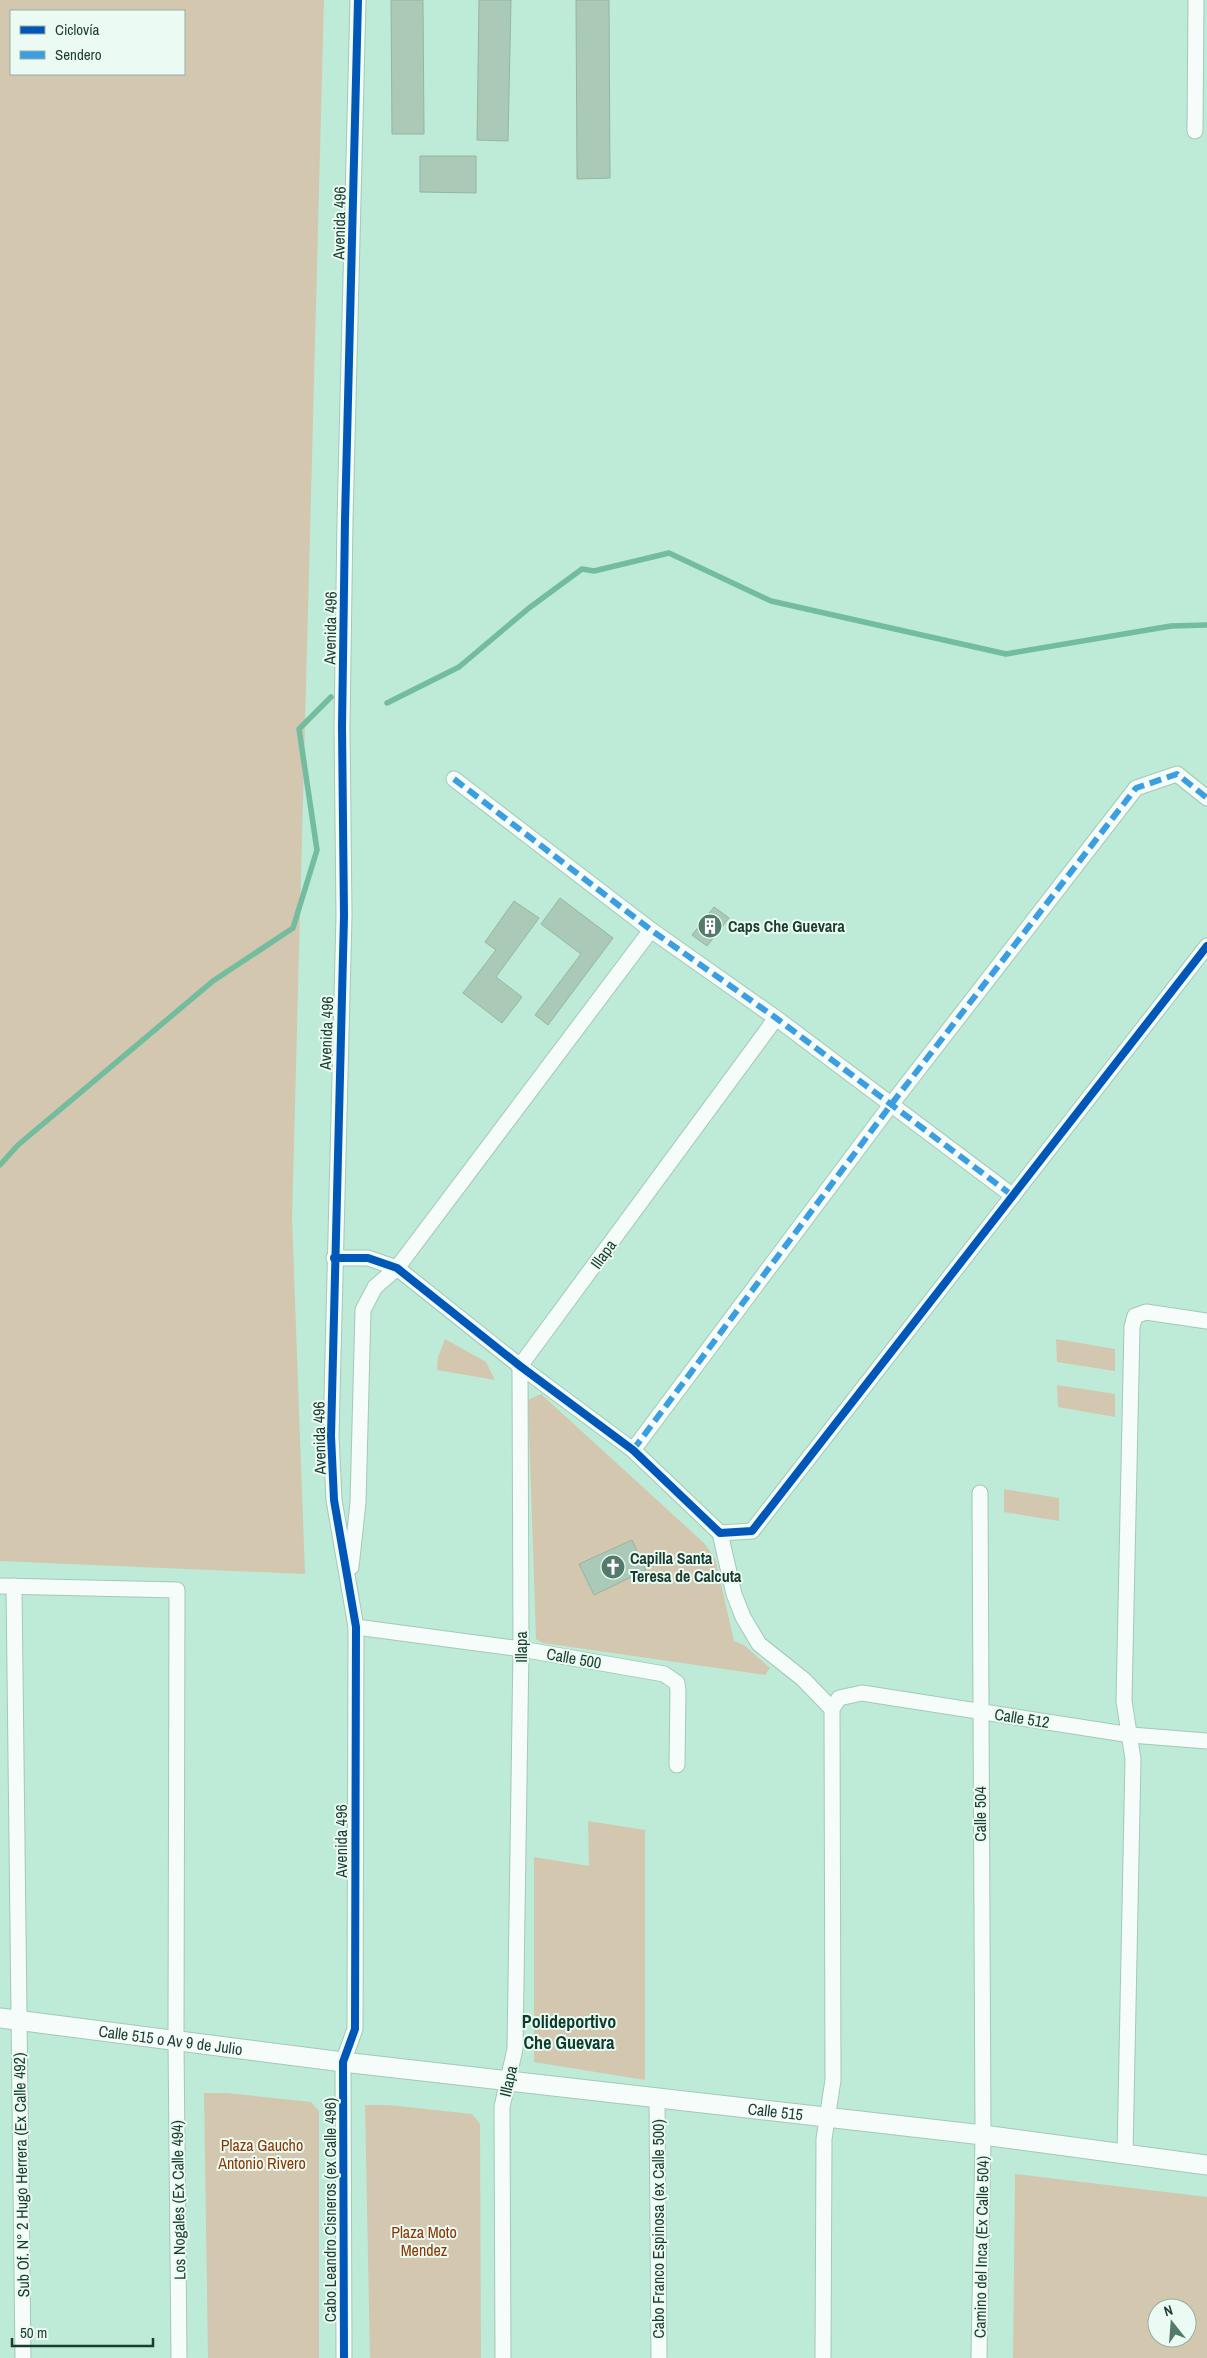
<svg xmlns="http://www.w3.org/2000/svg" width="1207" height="2358" viewBox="0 0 1207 2358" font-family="'Archivo Narrow',sans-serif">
<rect width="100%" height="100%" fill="#bdebd7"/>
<g fill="#d3c7af" fill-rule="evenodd">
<path d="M0 0H324L292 1219 305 1574 0 1561ZM11 11H184V74H11Z"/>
<path d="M445 1339 486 1362 495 1380 437 1370 438 1357Z"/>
<path d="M1056 1339 1115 1349V1371L1057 1362Z"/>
<path d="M1057 1385 1115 1394V1417L1058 1407Z"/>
<path d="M541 1394 704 1543 715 1558 734 1641 744 1645 770 1668 765 1675 543 1643 536 1639 528 1400Z"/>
<path d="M1004 1489 1059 1498V1521L1004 1512Z"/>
<path d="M588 1821 645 1830V2080L534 2062V1857L589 1866Z"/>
<path d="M204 2093H227L311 2102 319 2111V2358H208Z"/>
<path d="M365 2105H388L472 2114 480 2124 481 2358H370Z"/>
<path d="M1015 2174 1207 2197V2358H1013ZM1157 2308H1187V2338H1157Z"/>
</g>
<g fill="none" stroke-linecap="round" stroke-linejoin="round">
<g stroke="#73bc9e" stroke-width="5.5">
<path d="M387 703 459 667 529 608 582 569 594 571 669 553 771 601 1006 654 1171 626 1207 625"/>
<path d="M0 1165 18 1145 213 981 293 928 317 850 299 729 331 697"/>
</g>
</g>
<g fill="#aac9b6" stroke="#95b5a1">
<path d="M391 0H423L424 134H392Z"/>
<path d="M479 0H511L508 141 477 140Z"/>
<path d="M576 0H609L610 178 577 179Z"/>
<path d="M420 156H476V193L420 192Z"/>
<path d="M560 898 613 938 548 1025 535 1015 581 954 541 924Z"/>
<path d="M514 901 539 918 496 977 522 997 502 1023 463 993 496 950 485 942Z"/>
<path d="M714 907 729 918 707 946 692 935Z"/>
<path d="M632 1540 646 1570 594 1595 579 1564Z"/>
</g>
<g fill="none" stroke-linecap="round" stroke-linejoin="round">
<defs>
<g id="minor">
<path d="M1195 131 1196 0"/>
<path d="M454 779 651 930 776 1018 1013 1196"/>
<path d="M334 1258H368L397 1268 520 1366 633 1450 720 1533 752 1531 1207 946"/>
<path d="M633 1450 890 1106 1136 788 1177 774 1207 798"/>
<path d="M720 1533 734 1594 743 1617 759 1644 803 1679 832 1709"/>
<path d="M351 1567 358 1503 363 1310 375 1287 397 1268 651 930"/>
<path d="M0 1586 177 1590 176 2042 179 2358"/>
<path d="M14 1586 23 2358"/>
<path d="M356 1627 521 1649 664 1674 677 1683 678 1691 677 1765"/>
<path d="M657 2099 659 2358"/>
<path d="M1125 2154 1133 1759 1124 1701 1132 1327 1135 1316 1146 1312 1207 1321"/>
<path d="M344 2358 343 2062 355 2029 356 1627 334 1500 331 1436 344 916 342 727 345 520 358 0"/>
<path d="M503 2358 502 2107 515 2049 521 1649 520 1366 776 1018"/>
<path d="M823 2358 824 2139 833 2080 832 1709 839 1698 862 1693 1131 1735 1207 1741"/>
<path d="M979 2358 983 2135 980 1493"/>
</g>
<g id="tertiary">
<path id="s1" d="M0 2018 343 2062 983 2135 1207 2165"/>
</g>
</defs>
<use href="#minor" stroke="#a4c8b9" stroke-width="17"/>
<use href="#tertiary" stroke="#a4c8b9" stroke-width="21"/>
<use href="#minor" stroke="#f5fcf9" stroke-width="15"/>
<use href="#tertiary" stroke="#f5fcf9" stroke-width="19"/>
<g stroke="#3b9ee1" stroke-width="6" stroke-dasharray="12 6" stroke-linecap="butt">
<path d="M454 779 651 930 776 1018 1013 1196"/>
<path d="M633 1450 890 1106 1136 788 1177 774 1207 798"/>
</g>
<defs>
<g id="cycleway">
<path d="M334 1258H368L397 1268 520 1366 633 1450 720 1533 752 1531 1207 946"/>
<path d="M344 2358 343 2062 355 2029 356 1627 334 1500 331 1436 344 916 342 727 345 520 358 0"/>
</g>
</defs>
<use href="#cycleway" stroke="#ebfbf3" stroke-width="11"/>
<use href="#cycleway" stroke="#0057b8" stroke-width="8"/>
</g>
<defs>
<symbol id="building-disc" viewBox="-11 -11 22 22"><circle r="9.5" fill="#537a6a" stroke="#ebfbf3"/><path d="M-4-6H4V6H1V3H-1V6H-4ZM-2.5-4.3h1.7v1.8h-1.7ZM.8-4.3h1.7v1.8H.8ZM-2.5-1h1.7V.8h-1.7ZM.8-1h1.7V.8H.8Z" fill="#fff"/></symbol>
<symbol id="church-disc" viewBox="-11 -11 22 22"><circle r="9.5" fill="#537a6a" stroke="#ebfbf3"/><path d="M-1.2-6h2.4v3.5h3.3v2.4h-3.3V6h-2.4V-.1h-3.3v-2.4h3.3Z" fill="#fff"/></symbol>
</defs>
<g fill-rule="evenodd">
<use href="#building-disc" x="696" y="912" width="28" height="28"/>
<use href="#church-disc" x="599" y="1553" width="28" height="28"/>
</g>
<g text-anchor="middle" stroke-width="4" stroke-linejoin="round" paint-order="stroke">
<g font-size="16" fill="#1a3d2f" stroke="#ebfbf3">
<text transform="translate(339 223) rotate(-89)" y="6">Avenida 496</text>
<text transform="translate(330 628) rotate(-89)" y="6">Avenida 496</text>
<text transform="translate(326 1033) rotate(-88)" y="6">Avenida 496</text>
<text transform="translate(603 1254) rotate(-54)" y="6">Illapa</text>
<text transform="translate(319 1438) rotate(-91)" y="6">Avenida 496</text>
<text transform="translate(521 1647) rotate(-90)" y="6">Illapa</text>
<text transform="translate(574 1658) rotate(10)" y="6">Calle 500</text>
<text transform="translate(1022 1718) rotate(9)" y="6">Calle 512</text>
<text transform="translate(980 1814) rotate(-90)" y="6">Calle 504</text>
<text transform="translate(341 1841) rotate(-90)" y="6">Avenida 496</text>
<text dy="6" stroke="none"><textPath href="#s1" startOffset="172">Calle 515 o Av 9 de Julio</textPath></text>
<text transform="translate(508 2081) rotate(-77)" y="6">Illapa</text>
<text dy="6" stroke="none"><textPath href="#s1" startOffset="781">Calle 515</textPath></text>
<text transform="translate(21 2175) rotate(-91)" y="6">Sub Of. N° 2 Hugo Herrera (Ex Calle 492)</text>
<text transform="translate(178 2200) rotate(-91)" y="6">Los Nogales (Ex Calle 494)</text>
<text transform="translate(330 2210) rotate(-90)" y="6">Cabo Leandro Cisneros (ex Calle 496)</text>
<text transform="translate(658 2229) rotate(-90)" y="6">Cabo Franco Espinosa (ex Calle 500)</text>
<text transform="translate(981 2247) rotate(-89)" y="6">Camino del Inca (Ex Calle 504)</text>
</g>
<g font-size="16" font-weight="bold" fill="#1a3d2f" stroke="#ebfbf3" text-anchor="start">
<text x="728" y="932">Caps Che Guevara</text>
<text x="630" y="1564">Capilla Santa<tspan x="630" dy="18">Teresa de Calcuta</tspan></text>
</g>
<g font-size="16" fill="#8b3701" stroke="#ebfbf3">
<text x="262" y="2151">Plaza Gaucho<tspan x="262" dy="18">Antonio Rivero</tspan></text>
<text x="424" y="2238">Plaza Moto<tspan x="424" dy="18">Mendez</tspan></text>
</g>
<g font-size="18" font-weight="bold" fill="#0c3c2b" stroke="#ebfbf3">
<text x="569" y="2028">Polideportivo<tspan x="569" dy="21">Che Guevara</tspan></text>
</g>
</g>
<rect x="10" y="10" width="175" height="65" fill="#ebfbf3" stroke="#97afa5"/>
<rect x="20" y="26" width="25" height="8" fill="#0057b8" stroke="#97afa5"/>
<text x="55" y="35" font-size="15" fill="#1a3d2f">Ciclovía</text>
<rect x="20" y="51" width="25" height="8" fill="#3b9ee1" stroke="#97afa5"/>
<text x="55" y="60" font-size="15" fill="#1a3d2f">Sendero</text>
<g transform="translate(1172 2323) rotate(343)"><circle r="24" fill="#ebfbf3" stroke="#97afa5"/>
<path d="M0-4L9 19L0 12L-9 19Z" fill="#537a6a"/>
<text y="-8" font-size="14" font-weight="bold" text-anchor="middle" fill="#1a3d2f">N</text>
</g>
<path d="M12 2338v8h141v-8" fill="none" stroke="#1a3d2f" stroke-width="2.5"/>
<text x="20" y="2338" font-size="15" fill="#1a3d2f" stroke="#ebfbf3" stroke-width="4" paint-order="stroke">50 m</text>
</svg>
